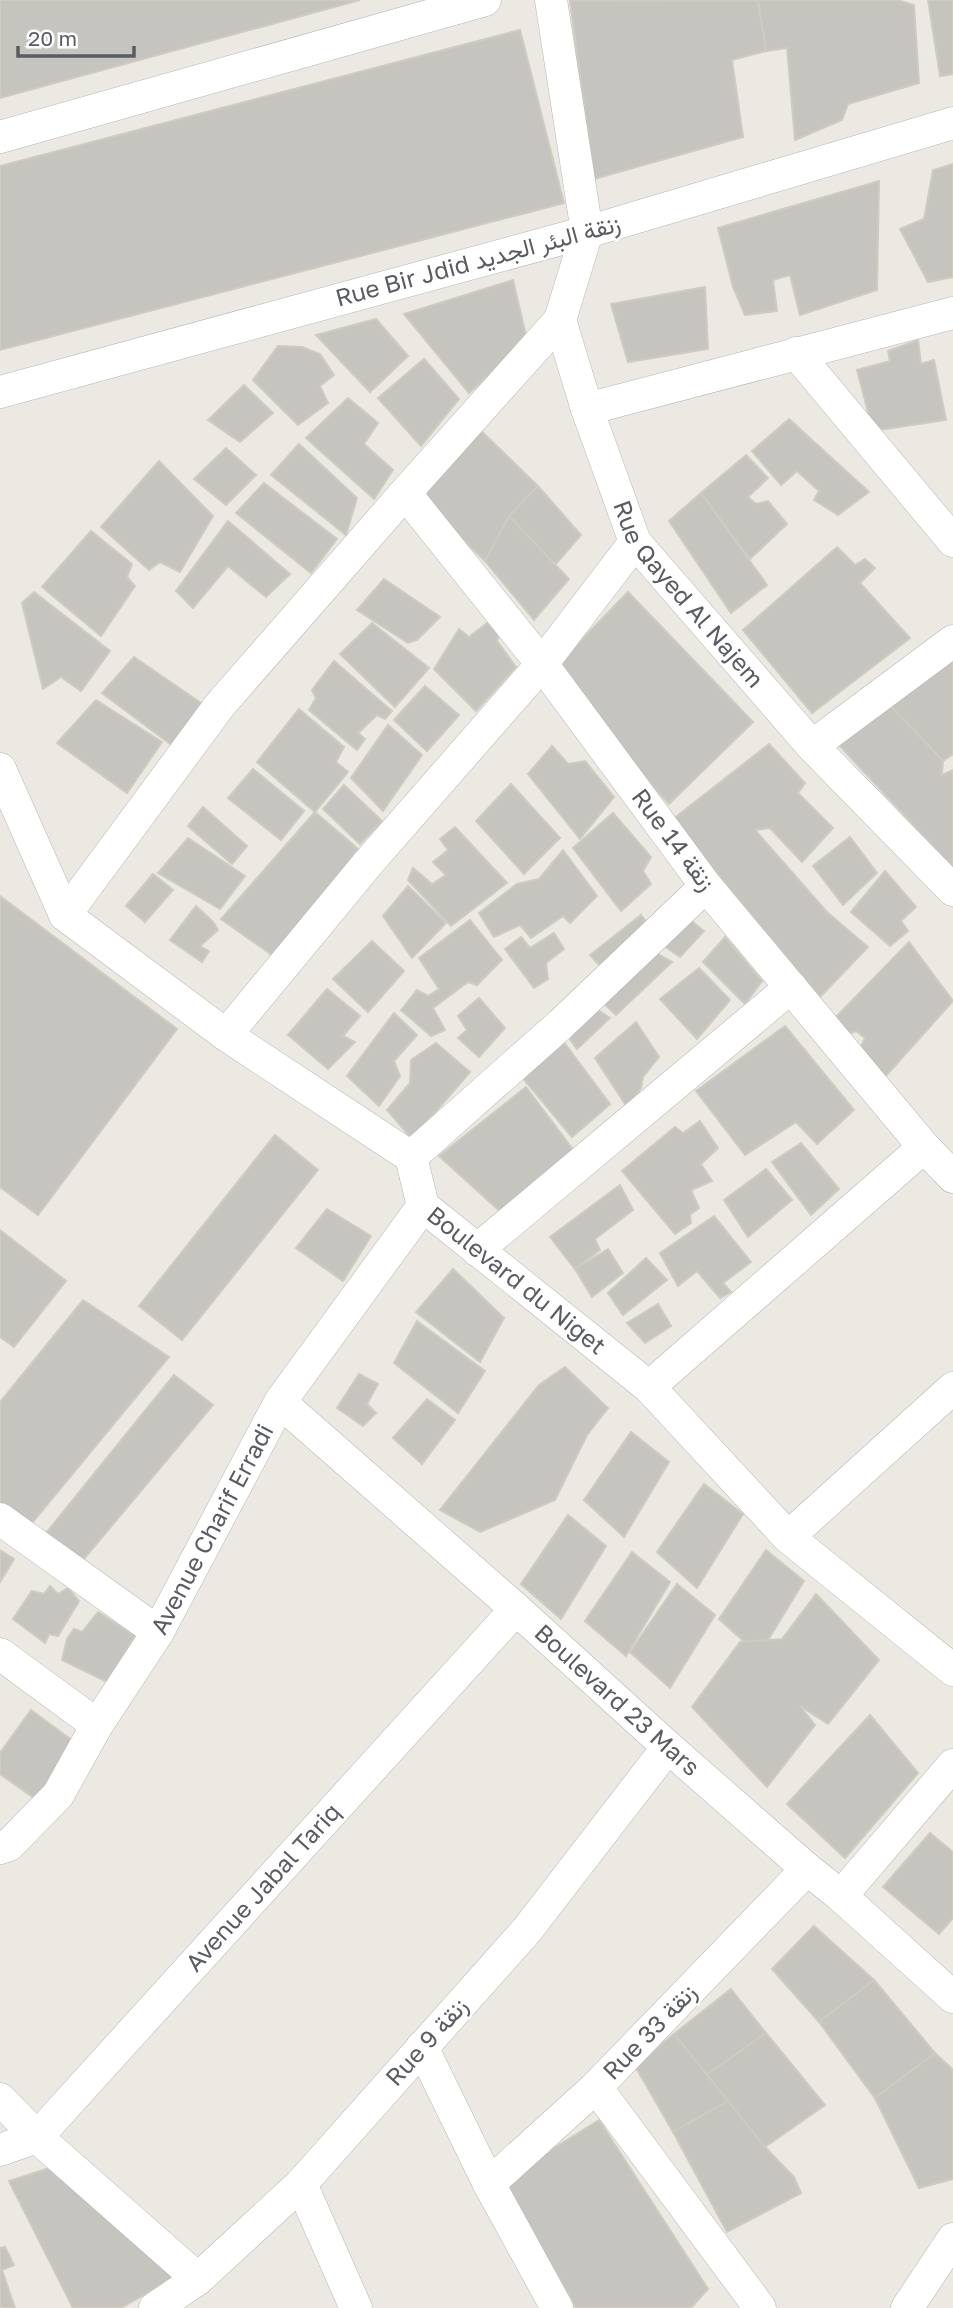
<svg xmlns="http://www.w3.org/2000/svg" width="953" height="2308" viewBox="0 0 953 2308" font-family="'Golos Text',Vazirmatn,sans-serif">
<rect width="100%" height="100%" fill="#ebe9e1"/>
<g fill="#c6c4be" stroke="#cfcbc0" stroke-width="2">
<path d="M0 0H360L0 98Z"/>
<path d="M758 0H897L914 5 919 83 848 104 842 120 795 140 787 48 766 51Z"/>
<path d="M758 0 766 51 732 60 743 137 594 179 570 1Z"/>
<path d="M928 0H953V74L940 76Z"/>
<path d="M520 30 564 203 0 350V166Z"/>
<path d="M953 164V277L928 282 900 229 924 219 933 170Z"/>
<path d="M879 181 877 290 800 315 790 275 773 280 777 311 745 315 733 287 718 228Z"/>
<path d="M513 280 527 340 469 393 404 314Z"/>
<path d="M705 287 708 349 628 362 611 304Z"/>
<path d="M376 319 408 356 370 392 316 335Z"/>
<path d="M918 340 921 364 934 360 946 420 873 431 857 370 890 361 888 351Z"/>
<path d="M278 346 302 347 320 354 334 375 320 386 328 403 298 425 253 380Z"/>
<path d="M424 359 459 399 421 446 378 398Z"/>
<path d="M244 385 273 413 240 442 208 420Z"/>
<path d="M348 398 378 423 364 444 393 470 374 499 306 438Z"/>
<path d="M789 419 869 492 838 515 814 500 819 491 797 471 781 485 752 451Z"/>
<path d="M475 425 538 486 509 516 485 561 420 497Z"/>
<path d="M299 444 357 498 346 535 271 475Z"/>
<path d="M226 448 256 475 226 505 194 479Z"/>
<path d="M746 455 768 478 748 497 756 504 768 501 787 524 750 559 701 493Z"/>
<path d="M159 461 213 516 180 572 160 562 149 570 101 527Z"/>
<path d="M264 483 337 539 311 573 236 513Z"/>
<path d="M538 486 581 535 555 565 509 516Z"/>
<path d="M701 493 767 585 731 613 669 521Z"/>
<path d="M509 516 569 579 534 620 485 561Z"/>
<path d="M228 521 290 574 266 597 228 566 193 608 176 591Z"/>
<path d="M91 531 132 564 127 577 135 586 101 636 42 587Z"/>
<path d="M837 547 855 565 865 559 875 568 860 583 910 638 812 713 743 630Z"/>
<path d="M384 579 440 617 417 640 408 643 357 610Z"/>
<path d="M34 592 110 651 81 691 61 677 43 689 22 603Z"/>
<path d="M628 592 753 722 669 804 642 774 556 666Z"/>
<path d="M372 623 429 668 395 707 340 654Z"/>
<path d="M487 623 500 633 497 641 516 667 476 711 434 669 459 629 469 637Z"/>
<path d="M953 653V754L943 761 887 702Z"/>
<path d="M134 657 201 703 173 746 102 693Z"/>
<path d="M334 661 392 711 385 719 377 715 358 733 365 739 357 750 309 710 316 698 312 690Z"/>
<path d="M425 686 459 715 427 751 394 720Z"/>
<path d="M96 700 162 742 127 793 57 743Z"/>
<path d="M887 702 943 761 942 775 953 770V867L835 741Z"/>
<path d="M299 709 344 747 336 762 348 772 315 812 257 762Z"/>
<path d="M388 725 422 755 383 811 351 778Z"/>
<path d="M769 744 805 783 798 793 833 828 802 862 770 828 755 830 827 912 868 947 820 997 672 820Z"/>
<path d="M552 746 568 764 585 761 614 797 580 839 528 774Z"/>
<path d="M253 769 304 811 281 840 228 798Z"/>
<path d="M511 784 560 838 524 874 476 821Z"/>
<path d="M344 785 382 821 360 844 323 809Z"/>
<path d="M203 807 247 846 232 864 188 826Z"/>
<path d="M315 812 358 849 279 960 221 919Z"/>
<path d="M613 813 651 857 643 871 651 884 621 911 573 848Z"/>
<path d="M455 827 507 883 451 926 408 880 413 868 432 884 446 875 433 862 448 850 440 839Z"/>
<path d="M850 837 877 873 843 905 813 866Z"/>
<path d="M188 838 245 876 220 909 158 873Z"/>
<path d="M563 850 597 896 570 923 563 916 531 938 520 925 494 937 479 913 517 884 539 879Z"/>
<path d="M885 871 916 907 901 921 908 931 890 946 851 912Z"/>
<path d="M153 874 173 890 145 922 126 906Z"/>
<path d="M408 886 446 923 412 958 383 916Z"/>
<path d="M0 896 177 1029 38 1215 0 1187Z"/>
<path d="M196 906 213 922 218 930 200 946 209 951 202 962 170 940Z"/>
<path d="M641 915 650 927 605 971 590 955Z"/>
<path d="M689 919 704 931 680 957 663 945Z"/>
<path d="M470 920 502 960 477 985 468 982 433 1008 445 1030 431 1036 401 1010 417 990 428 996 439 989 419 958Z"/>
<path d="M554 933 564 949 546 963 548 979 534 988 505 949 521 937 530 948Z"/>
<path d="M725 937 762 981 745 1004 703 962Z"/>
<path d="M372 941 404 971 368 1012 333 979Z"/>
<path d="M909 942 953 1001 884 1078 858 1052 865 1038 856 1031 849 1034 831 1022Z"/>
<path d="M655 952 672 962 616 1015 600 1000Z"/>
<path d="M699 968 730 1000 697 1039 660 999Z"/>
<path d="M327 989 360 1016 343 1036 355 1042 328 1069 288 1035Z"/>
<path d="M479 998 505 1028 479 1057 458 1038 467 1030 458 1016Z"/>
<path d="M592 1006 610 1018 577 1049 565 1032Z"/>
<path d="M394 1013 417 1035 394 1061 400 1076 379 1106 347 1076Z"/>
<path d="M636 1022 659 1057 643 1077 641 1088 627 1107 595 1058Z"/>
<path d="M785 1026 854 1110 817 1144 796 1122 745 1155 696 1091Z"/>
<path d="M560 1037 610 1104 572 1137 516 1070Z"/>
<path d="M436 1043 470 1072 412 1139 387 1110 410 1083 411 1060Z"/>
<path d="M526 1087 574 1151 505 1216 439 1156Z"/>
<path d="M700 1121 718 1148 701 1164 712 1181 691 1190 699 1208 690 1215 691 1223 675 1234 622 1171 675 1127 683 1133Z"/>
<path d="M275 1135 318 1170 182 1340 139 1306Z"/>
<path d="M801 1143 839 1189 811 1215 772 1162Z"/>
<path d="M766 1169 792 1200 748 1237 724 1200Z"/>
<path d="M620 1185 633 1210 595 1239 600 1250 575 1269 550 1237Z"/>
<path d="M327 1209 371 1236 343 1281 296 1248Z"/>
<path d="M714 1216 751 1262 723 1283 731 1292 720 1298 697 1271 678 1286 660 1253Z"/>
<path d="M0 1230 66 1281 14 1347 0 1337Z"/>
<path d="M608 1249 623 1273 592 1297 575 1269Z"/>
<path d="M646 1258 667 1280 623 1315 608 1293Z"/>
<path d="M453 1269 504 1318 480 1362 416 1312Z"/>
<path d="M83 1300 169 1357 28 1528 0 1503V1402Z"/>
<path d="M658 1304 671 1326 645 1343 627 1323Z"/>
<path d="M417 1321 485 1371 458 1413 394 1363Z"/>
<path d="M565 1367 608 1408 587 1435 555 1500 480 1532 440 1510 539 1385Z"/>
<path d="M359 1374 378 1384 367 1404 376 1413 363 1426 337 1408Z"/>
<path d="M174 1375 213 1405 78 1566 42 1538Z"/>
<path d="M427 1399 455 1420 422 1464 393 1438Z"/>
<path d="M631 1432 669 1462 624 1537 584 1500Z"/>
<path d="M704 1484 743 1514 697 1588 657 1552Z"/>
<path d="M568 1515 606 1546 561 1619 521 1584Z"/>
<path d="M0 1550 14 1559 0 1582Z"/>
<path d="M766 1550 804 1581 759 1655 719 1619Z"/>
<path d="M632 1552 670 1582 626 1656 585 1621Z"/>
<path d="M677 1584 715 1615 670 1688 630 1652Z"/>
<path d="M50 1586 58 1594 68 1588 79 1601 58 1636 49 1634 45 1643 13 1619 32 1591 44 1594Z"/>
<path d="M816 1594 879 1660 828 1724 800 1706 815 1725 767 1787 692 1707 740 1642 782 1639Z"/>
<path d="M98 1612 135 1636 107 1682 62 1660 67 1639 74 1629 82 1632Z"/>
<path d="M31 1710 73 1741 37 1800 0 1774V1753Z"/>
<path d="M870 1715 918 1773 845 1858 787 1804Z"/>
<path d="M930 1833 953 1852V1918L939 1934 883 1887Z"/>
<path d="M814 1926 874 1980 819 2022 772 1969Z"/>
<path d="M874 1980 935 2053 875 2098 819 2022Z"/>
<path d="M731 1989 766 2033 706 2075 674 2034Z"/>
<path d="M766 2033 825 2105 765 2147 706 2075Z"/>
<path d="M674 2034 728 2101 673 2132 635 2066Z"/>
<path d="M935 2053 953 2070V2179L919 2188 875 2098Z"/>
<path d="M728 2101 765 2147 794 2177 801 2193 727 2232 673 2132Z"/>
<path d="M599 2120 708 2289 691 2308H576L503 2180Z"/>
<path d="M56 2166 175 2277 121 2308H73L9 2181Z"/>
<path d="M5 2247 14 2265 0 2271V2248Z"/>
<path d="M2 2270 15 2308H0V2271Z"/>
</g>
<g fill="none" stroke-linecap="round" stroke-linejoin="round">
<defs>
<g id="street">
<path id="s1" d="M551 0 587 232 560 320 587 409 635 542 812 746 953 890"/>
<path d="M0 137 485 0"/>
<path d="M796 353 953 541"/>
<path d="M0 392 587 232 953 123"/>
<path d="M587 409 953 313"/>
<path d="M405 493 542 664 706 886 924 1147 953 1177"/>
<path d="M812 746 953 641"/>
<path id="s2" d="M0 769 65 915 226 1035 411 1157 423 1206 649 1387 788 1537 953 1670"/>
<path d="M65 915 220 705 405 493 560 320"/>
<path d="M226 1035 369 862 542 664 635 542"/>
<path d="M411 1157 561 1024 706 886"/>
<path d="M477 1250 791 987"/>
<path d="M649 1387 924 1147"/>
<path id="s3" d="M280 1402 516 1609 668 1747 807 1869 841 1896 953 1997"/>
<path d="M0 1519 158 1632"/>
<path d="M788 1537 953 1388"/>
<path d="M0 1654 97 1725"/>
<path id="s4" d="M0 1848 9 1845 58 1795 97 1725 158 1632 280 1402 423 1206"/>
<path d="M841 1896 953 1765"/>
<path d="M422 2047 489 2184 557 2308"/>
<path d="M0 2099 37 2137 198 2279"/>
<path id="s5" d="M0 2150 37 2137 516 1609"/>
<path d="M301 2184 356 2308"/>
<path d="M489 2184 596 2087"/>
<path d="M155 2308 198 2279 301 2184 527 1930 668 1747"/>
<path d="M760 2308 596 2087 807 1869"/>
<path d="M907 2308 953 2239"/>
</g>
</defs>
<use href="#street" stroke="#b3b6ba" stroke-width="33"/>
<use href="#street" stroke="#fff" stroke-width="32"/>
</g>
<g text-anchor="middle" stroke-width="5" stroke-linejoin="round" paint-order="stroke">
<g font-size="24" fill="#595c60" stroke="#fff">
<text transform="translate(478 261) rotate(-15)" y="8">Rue Bir Jdid زنقة البئر الجديد</text>
<text dy="8" stroke="none"><textPath href="#s1" startOffset="634">Rue Qayed Al Najem</textPath></text>
<text transform="translate(673 840) rotate(53)" y="8">Rue 14 زنقة</text>
<text dy="8" stroke="none"><textPath href="#s2" startOffset="752">Boulevard du Niget</textPath></text>
<text dy="8" stroke="none"><textPath href="#s4" startOffset="387">Avenue Charif Erradi</textPath></text>
<text dy="8" stroke="none"><textPath href="#s3" startOffset="450">Boulevard 23 Mars</textPath></text>
<text dy="8" stroke="none"><textPath href="#s5" startOffset="376">Avenue Jabal Tariq</textPath></text>
<text transform="translate(650 2032) rotate(-46)" y="8">Rue 33 زنقة</text>
<text transform="translate(427 2042) rotate(-48)" y="8">Rue 9 زنقة</text>
</g>
</g>
<path d="M18 46v10h116v-10" fill="none" stroke="#595c60" stroke-width="3.5"/>
<text x="28" y="46" font-size="21" fill="#595c60" stroke="#ffffff" stroke-width="5" paint-order="stroke">20 m</text>
</svg>
